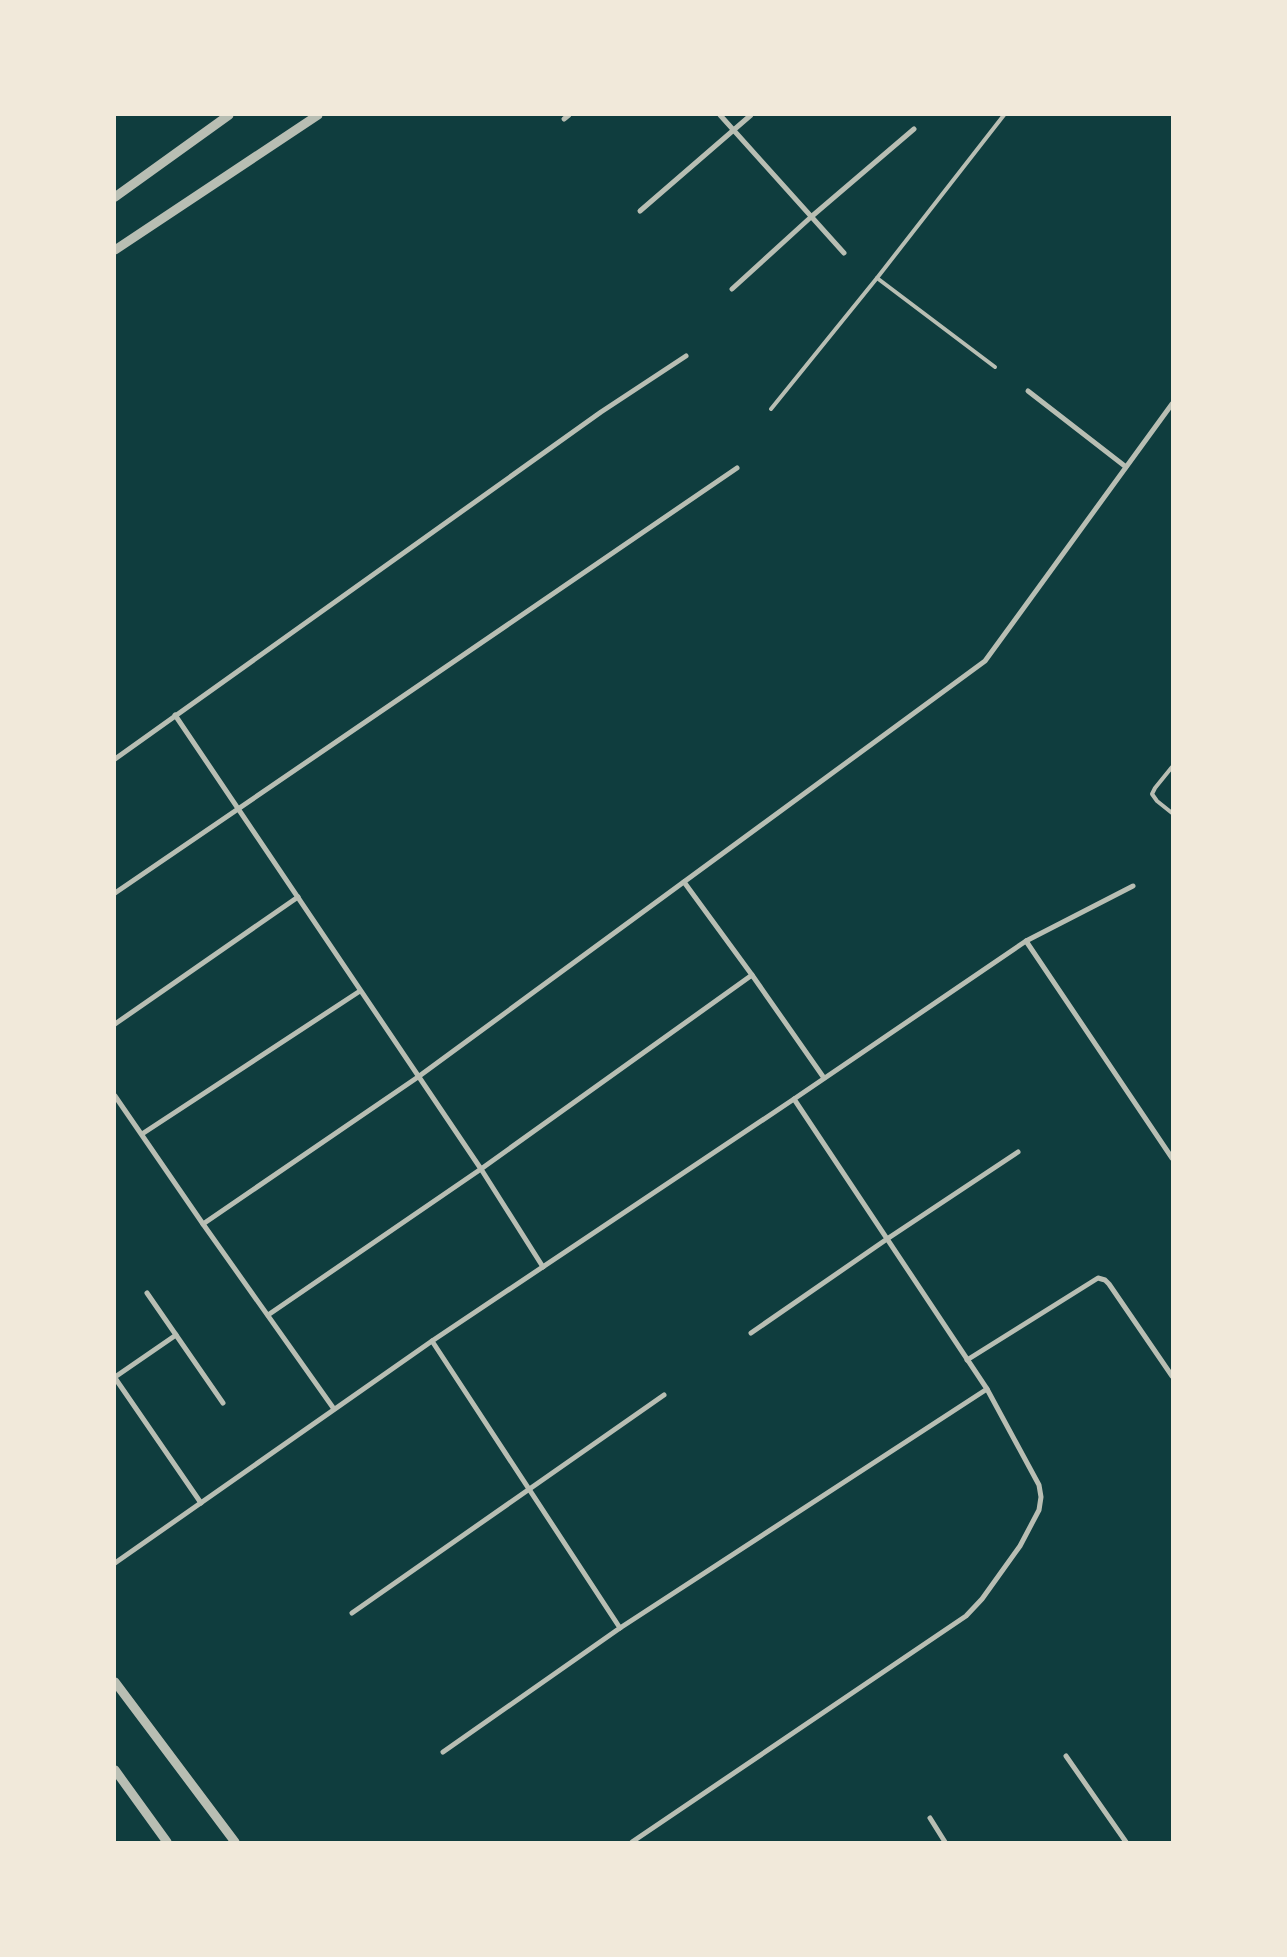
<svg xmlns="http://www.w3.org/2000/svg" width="1287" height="1957" viewBox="0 0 1287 1957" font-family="Literata,serif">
<rect width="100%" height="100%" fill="#0f3d3e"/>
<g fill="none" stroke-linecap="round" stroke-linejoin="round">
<g stroke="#b8beb3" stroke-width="4">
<path d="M877 278 995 367"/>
<path d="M771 409 877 278 1004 115"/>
<path d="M1172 767 1155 788 1152 794 1157 801 1172 813"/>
</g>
<g stroke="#b8beb3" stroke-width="5">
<path d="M720 115 844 253"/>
<path d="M564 119 569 115"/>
<path d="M640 211 751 115"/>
<path d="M732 289 811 217 914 129"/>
<path d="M1028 391 1126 467"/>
<path d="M175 715 481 1169 543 1267"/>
<path d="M115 759 601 412 686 356"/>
<path d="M684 882 752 975"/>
<path d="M115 893 737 468"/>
<path d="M1026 941 1172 1158"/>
<path d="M115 1024 298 897"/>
<path d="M115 1096 203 1224 334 1409"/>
<path d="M142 1134 360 991"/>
<path d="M203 1224 418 1077 985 661 1172 404"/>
<path d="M147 1293 223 1403"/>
<path d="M268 1315 481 1169 752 975 824 1078"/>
<path d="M751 1333 887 1239 1018 1152"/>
<path d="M432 1341 620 1628 443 1752"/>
<path d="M967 1360 1098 1278 1105 1280 1109 1284 1172 1376"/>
<path d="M115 1377 176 1335"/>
<path d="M115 1378 201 1503"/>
<path d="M115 1563 432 1341 794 1099 1026 941 1133 886"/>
<path d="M352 1613 664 1395"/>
<path d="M620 1628 987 1389 794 1099"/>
<path d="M1066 1756 1126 1842"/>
<path d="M930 1818 945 1842"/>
<path d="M632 1842 966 1616 982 1599 1020 1546 1039 1510 1041 1497 1039 1485 987 1389"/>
</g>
<g stroke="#b8beb3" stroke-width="9">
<path d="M115 197 229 115"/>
<path d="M115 250 318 115"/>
<path d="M115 1682 235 1842"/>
<path d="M115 1770 167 1842"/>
</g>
</g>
<rect width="1287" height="1957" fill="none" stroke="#f1e9da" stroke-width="232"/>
</svg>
